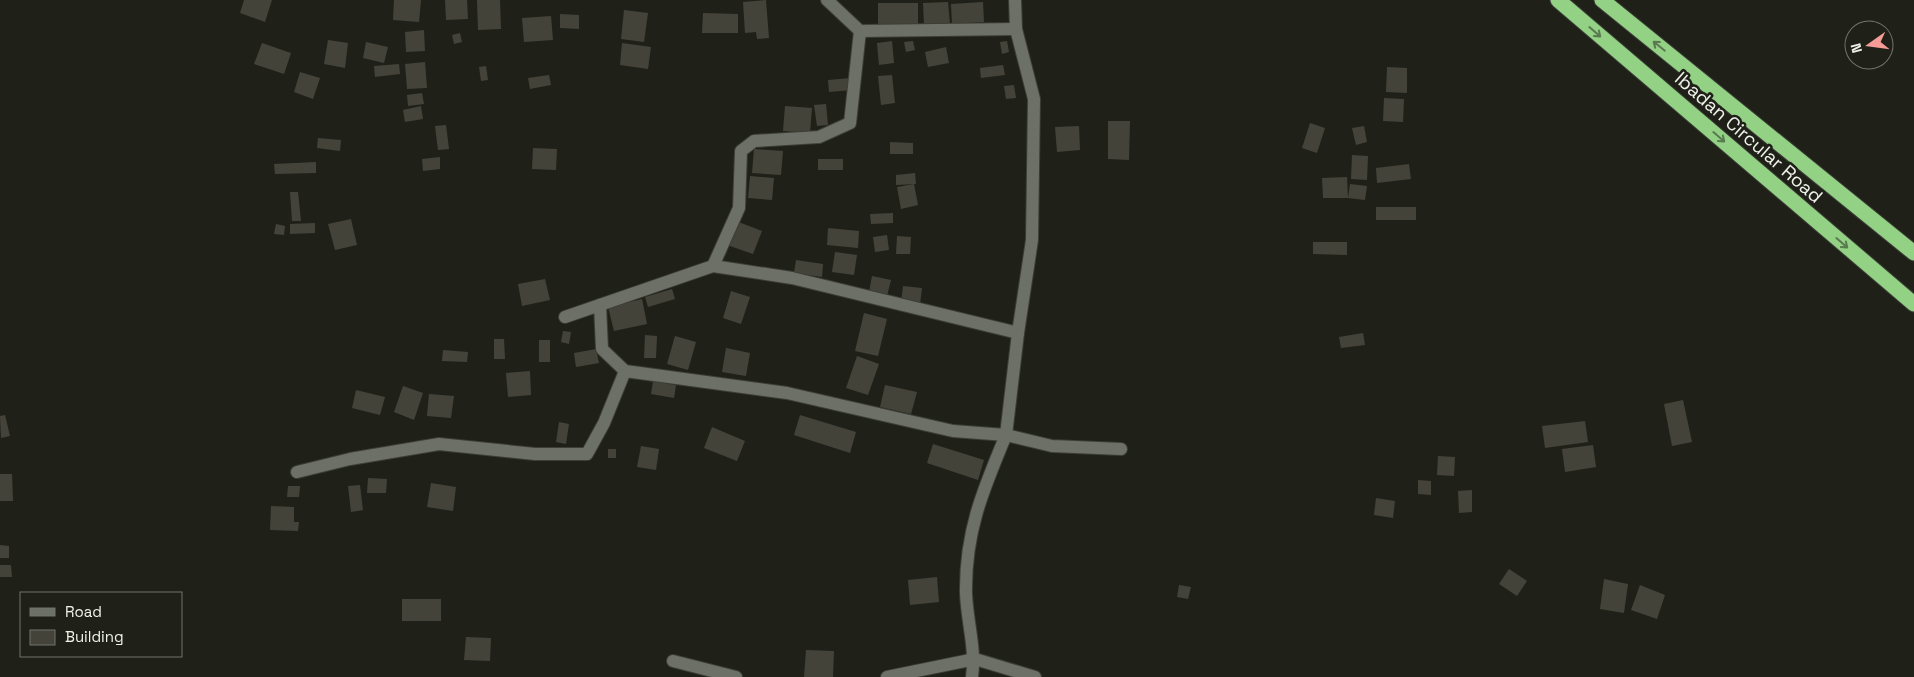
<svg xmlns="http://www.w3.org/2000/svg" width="1914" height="677" viewBox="0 0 1914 677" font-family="'Space Grotesk',sans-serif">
<rect width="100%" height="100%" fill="#1f2119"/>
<g fill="#444339">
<path d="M244 0H272L265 22 240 13Z"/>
<path d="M394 0H421L419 22 393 20Z"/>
<path d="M445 0H467L468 19 446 20Z"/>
<path d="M477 0H500L501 29 478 30Z"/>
<path d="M766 0 769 38 757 39 756 32 745 33 743 2Z"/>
<path d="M948 2 950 24 924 25 923 3Z"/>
<path d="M983 2 984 22 952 24 951 4Z"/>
<rect x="878" y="3" width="40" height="23"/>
<path d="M624 10 648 13 644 42 621 39Z"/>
<path d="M703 13 738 14V33H702Z"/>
<path d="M560 14 579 15V29L560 28Z"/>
<path d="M551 16 553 40 524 42 522 18Z"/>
<path d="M424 30 425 51 406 52 405 32Z"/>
<path d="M460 33 462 42 454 44 452 35Z"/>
<path d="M328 40 348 43 345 68 324 64Z"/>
<path d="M892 41 894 63 879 65 877 43Z"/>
<path d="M913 41 915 50 906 52 904 42Z"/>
<path d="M1007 41 1009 52 1002 54 1000 42Z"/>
<path d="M366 42 388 47 384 63 363 58Z"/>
<path d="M262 43 291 53 284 74 254 64Z"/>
<path d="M622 43 651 47 648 69 620 65Z"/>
<path d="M946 47 949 63 928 67 925 52Z"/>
<path d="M425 62 427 88 407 89 405 64Z"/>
<path d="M399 64 400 74 375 77 374 66Z"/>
<path d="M1003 65 1005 75 981 78 980 68Z"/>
<path d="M486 66 488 80 481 81 479 67Z"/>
<path d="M1387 67 1407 68V93L1386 92Z"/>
<path d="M300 72 320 78 313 99 294 92Z"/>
<path d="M549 75 551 85 530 89 528 78Z"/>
<path d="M892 75 895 103 881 105 878 76Z"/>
<path d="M851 78 852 90 829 92 828 80Z"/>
<path d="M1014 85 1016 98 1006 99 1004 86Z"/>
<path d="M422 93 424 104 408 106 407 95Z"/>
<path d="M1384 98 1404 99 1403 122 1383 121Z"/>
<path d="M826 104 828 125 817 126 814 105Z"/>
<path d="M421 106 423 119 405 122 403 110Z"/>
<path d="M785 106 812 108 810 133 783 131Z"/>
<path d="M1108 121H1130L1129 160 1108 159Z"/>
<path d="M1310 123 1325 128 1317 153 1302 148Z"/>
<path d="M446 125 449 149 438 150 435 126Z"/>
<path d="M1079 126 1080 150 1057 152 1055 127Z"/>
<path d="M1364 126 1367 142 1356 145 1352 128Z"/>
<path d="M318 138 341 140 340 151 317 148Z"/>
<path d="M890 142 913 143V154H890Z"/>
<path d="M533 148 557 149 556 170 532 169Z"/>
<path d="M754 149 783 151 781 175 752 173Z"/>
<path d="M1352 155 1368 156 1367 180 1351 179Z"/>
<path d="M440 157V169L423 171 422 159Z"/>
<rect x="818" y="159" width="25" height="11"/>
<path d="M316 162V173L275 174 274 164Z"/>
<path d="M1409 164 1411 179 1377 183 1376 168Z"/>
<path d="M915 173 916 184 896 185V175Z"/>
<path d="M750 176 774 178 772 200 748 198Z"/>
<path d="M1347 177 1348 198H1323L1322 178Z"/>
<path d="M914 184 918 205 901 209 897 187Z"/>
<path d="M1350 184 1367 186 1365 200 1348 198Z"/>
<path d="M290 192H298L301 221H292Z"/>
<rect x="1376" y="207" width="40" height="13"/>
<path d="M893 213V223L871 224 870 214Z"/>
<path d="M351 219 357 245 335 250 328 224Z"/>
<path d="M736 221 762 231 753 254 727 245Z"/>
<path d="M315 223V233L290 234V224Z"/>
<path d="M276 224 285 226 284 235 274 234Z"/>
<path d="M828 228 859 231 858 248 827 245Z"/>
<path d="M887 235 889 250 875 252 873 237Z"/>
<path d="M897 236 911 237 910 254H896Z"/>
<path d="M1313 242H1347V255L1313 254Z"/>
<path d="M835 252 857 255 854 275 832 272Z"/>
<path d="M796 260 823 264 822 277 794 273Z"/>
<path d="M872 276 891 280 887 296 869 292Z"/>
<path d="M545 279 550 300 522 306 518 284Z"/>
<path d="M903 286 922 288 920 305 901 303Z"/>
<path d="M672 289 675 299 648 307 645 297Z"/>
<path d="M731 291 750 297 741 324 723 318Z"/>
<path d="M642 299 647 324 614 331 608 307Z"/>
<path d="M864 313 887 319 878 356 855 351Z"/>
<path d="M563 331 571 332 569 344 561 342Z"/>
<path d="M1363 333 1365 345 1341 348 1339 337Z"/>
<path d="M645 335 657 336 656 358H644Z"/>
<path d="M675 336 696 342 688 370 667 364Z"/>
<path d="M494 339H504L505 359H494Z"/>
<rect x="539" y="340" width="11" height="22"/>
<path d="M726 348 750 353 746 376 722 372Z"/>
<path d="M596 349 599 363 576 367 574 353Z"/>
<path d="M443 350 468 352 467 362 442 361Z"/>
<path d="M857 356 879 364 868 395 846 388Z"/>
<path d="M530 371 531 395 508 397 506 373Z"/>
<path d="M653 381 676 385 674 398 651 394Z"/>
<path d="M885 385 917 392 911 414 880 407Z"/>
<path d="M403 386 423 393 414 420 394 412Z"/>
<path d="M356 390 385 397 380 415 352 408Z"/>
<path d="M429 394 454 396 451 418 427 416Z"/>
<path d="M1683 400 1692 442 1672 446 1664 404Z"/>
<path d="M5 415 10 436 1 438 0 416Z"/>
<path d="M800 415 856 432 850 453 794 435Z"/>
<path d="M1585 421 1588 442 1545 448 1542 426Z"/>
<path d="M559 422 569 424 566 444 556 442Z"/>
<path d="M712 427 745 441 737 461 704 448Z"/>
<path d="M933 444 984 460 978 480 927 463Z"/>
<path d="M1593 445 1596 467 1565 472 1562 449Z"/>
<path d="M641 446 659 449 656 470 637 467Z"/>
<rect x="608" y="449" width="8" height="9"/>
<path d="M1438 456 1455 457 1454 476 1437 475Z"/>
<path d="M0 474H12L13 501H0Z"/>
<path d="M368 478 387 479 386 493H367Z"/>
<path d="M1418 480 1431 481V495L1418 494Z"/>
<path d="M431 483 456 487 453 511 427 507Z"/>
<path d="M360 485 363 510 351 512 348 486Z"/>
<path d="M288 486H300L299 497H287Z"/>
<path d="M1472 490V512L1459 513 1458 491Z"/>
<path d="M1376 498 1395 501 1393 518 1374 515Z"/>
<path d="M271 506 294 507V522H299L298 531 270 530Z"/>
<path d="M0 545 9 546V558H0Z"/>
<path d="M0 565H11L12 577H0Z"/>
<path d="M1509 569 1527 581 1517 596 1499 584Z"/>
<path d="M937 577 939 602 910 605 908 580Z"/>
<path d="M1604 579 1628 584 1624 613 1600 609Z"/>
<path d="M1179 585 1191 587 1188 599 1177 597Z"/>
<path d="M1640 585 1665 595 1657 619 1631 610Z"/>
<rect x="402" y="599" width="39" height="22"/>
<path d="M466 637 491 638 490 661 464 660Z"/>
<path d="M806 650 834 651 833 677H804Z"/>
</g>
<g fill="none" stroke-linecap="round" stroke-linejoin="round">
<defs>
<g id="minor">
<path d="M827 0 860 31 1016 29"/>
<path d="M713 266 739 208 741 151 754 141 819 137 850 123 860 31"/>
<path d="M600 305 602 349 625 371 787 393 953 431 1006 435 1018 333"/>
<path d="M565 317 713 266 792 278 1018 333 1032 240 1034 99 1016 29 1015 0"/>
<path d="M297 472 350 459 439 444 535 454H587L604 423 625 371"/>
<path d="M673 661 736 677"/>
<path d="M887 677 975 659 1035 677"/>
<path d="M972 677C976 648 967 622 966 593 965 532 983 490 1006 435L1052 446 1121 449"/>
</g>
<g id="highway">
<path d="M1558 0 1914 304"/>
<path d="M1602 0 1914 253"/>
</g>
</defs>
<use href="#minor" stroke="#3c3e37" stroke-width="14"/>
<use href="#highway" stroke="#3c3e37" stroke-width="17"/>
<use href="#minor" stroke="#6d7066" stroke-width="12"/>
<use href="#highway" stroke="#93d185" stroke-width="15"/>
</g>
<defs><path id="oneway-shaft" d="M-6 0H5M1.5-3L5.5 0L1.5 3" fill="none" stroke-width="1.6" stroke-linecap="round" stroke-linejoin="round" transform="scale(1.25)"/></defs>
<g stroke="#59794f">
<use href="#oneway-shaft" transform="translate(1595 32) rotate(41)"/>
<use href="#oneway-shaft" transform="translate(1659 46) rotate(-141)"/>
<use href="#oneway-shaft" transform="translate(1719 137) rotate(41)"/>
<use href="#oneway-shaft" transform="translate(1842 243) rotate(41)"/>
</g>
<g text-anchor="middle" stroke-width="5" stroke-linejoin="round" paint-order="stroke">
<g font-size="19" fill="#eff1eb" stroke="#1f2119">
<text transform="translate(1749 137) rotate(41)" y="7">Ibadan Circular Road</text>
</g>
</g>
<rect x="20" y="592" width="162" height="65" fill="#1f2119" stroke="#72746d"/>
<rect x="30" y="608" width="25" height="8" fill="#6d7066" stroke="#72746d"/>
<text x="65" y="617" font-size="15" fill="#eff1eb">Road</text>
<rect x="30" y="630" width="25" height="15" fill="#444339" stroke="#72746d"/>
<text x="65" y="642" font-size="15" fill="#eff1eb">Building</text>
<g transform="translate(1869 45) rotate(256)"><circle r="24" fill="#1f2119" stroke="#72746d"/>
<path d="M0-4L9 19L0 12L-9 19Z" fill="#f59c96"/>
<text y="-8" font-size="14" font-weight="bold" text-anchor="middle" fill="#eff1eb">N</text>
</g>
</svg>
